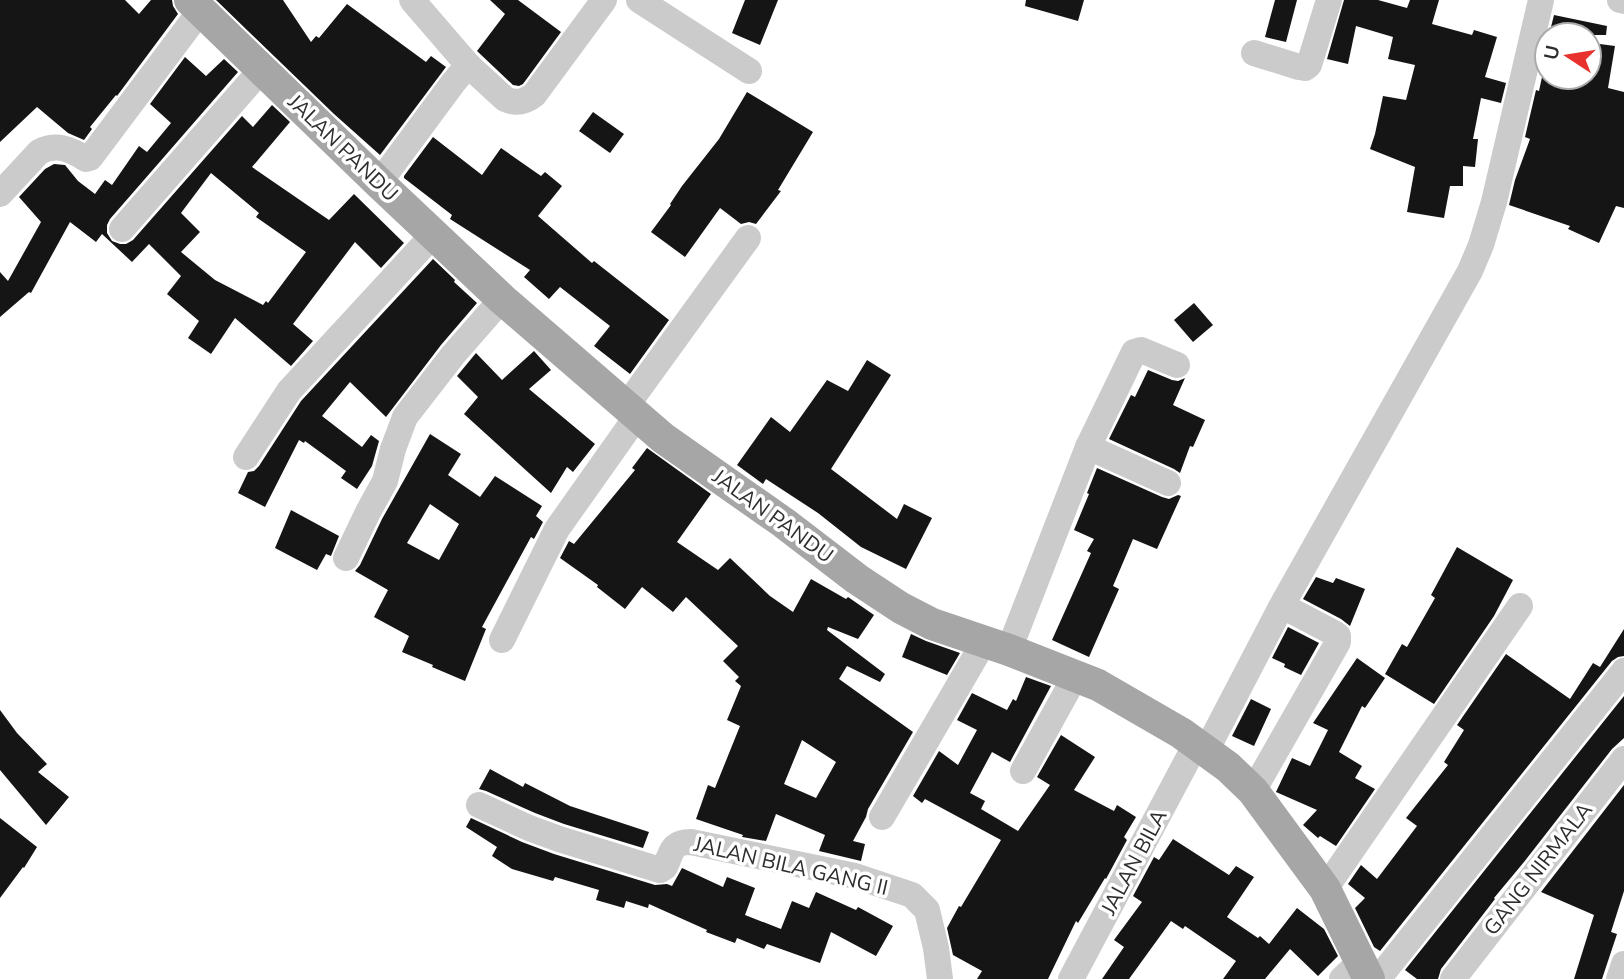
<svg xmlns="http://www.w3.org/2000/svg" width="1624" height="979" viewBox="0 0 1624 979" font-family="'Nunito Sans',sans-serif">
<rect width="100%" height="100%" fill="#fff"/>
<g fill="#151515" fill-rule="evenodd">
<path d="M0 0H125L139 14 151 0H172L173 6 178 14 117 96 116 95 90 127 92 129 84 140 68 133 37 107 0 142Z"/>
<path d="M216 0H283L311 42 316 36 319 38 347 4 426 62 431 56 446 67 380 155 334 114Z"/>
<path d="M490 0H518L561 32 523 84 519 86 513 85 477 51 505 14Z"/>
<path d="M745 0H778L760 45 732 33Z"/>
<path d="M1026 0H1084L1078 21 1025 6Z"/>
<path d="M1275 0H1297L1286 42 1265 37Z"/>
<path d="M1344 0H1378L1407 8 1410 0H1439L1432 24 1472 35 1474 30 1497 37 1485 77 1506 83 1501 103 1481 98 1473 139H1478L1475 167 1463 166V186H1450L1444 218 1407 212 1415 167 1370 149 1375 134 1383 96 1406 100 1415 65 1388 59 1393 37 1356 26 1348 64 1327 59Z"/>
<path d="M1554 15 1607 26 1606 35H1549Z"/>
<path d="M1592 43 1615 46 1608 88 1624 92V208L1616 206 1599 243 1568 229 1570 226 1509 205 1515 180 1530 139 1525 137 1536 90 1539 91 1542 77H1589V63Z"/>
<path d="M185 57 206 76 224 59 238 72 110 219 107 225V233L112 241 120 244H126L133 240 242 116 253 127 272 105 290 122 252 167 329 220 354 194 404 243 381 268 355 242 293 324 313 341 291 366 235 318 211 354 188 338 199 321 167 294 181 276 149 244 132 262 102 234 96 242 70 222 31 293 29 292 0 317V272L8 281 41 222 19 197 45 169 54 164 65 165 78 181 95 194 105 180 112 185 139 146 147 152 171 123 150 104ZM211 173 259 213 256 217 306 252 268 303 266 301 263 305 215 280 181 252 200 232 181 213Z"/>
<path d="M747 92 813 132 778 190 781 191 756 224 749 222 741 224 720 208 685 257 651 232 671 205 670 204 682 186 719 139Z"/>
<path d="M593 112 624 134 610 153 579 131Z"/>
<path d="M433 137 482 175 501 148 541 176 545 172 562 186 538 216 592 263 594 261 669 320 630 374 594 346 610 326 560 287 549 299 524 277 530 270 450 219 452 215 404 178V176Z"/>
<path d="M433 259 455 280 454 282 477 303 441 345 386 417 350 382 322 416 362 447 371 435 379 441 372 466 357 489 341 478 346 471 305 441 304 443 299 440 265 507 238 493 248 472 254 471 259 466 301 401Z"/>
<path d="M1194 303 1213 325 1193 342 1174 320Z"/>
<path d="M534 351 551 370 529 389 595 444 573 472 567 467 551 493 464 414 478 397 457 376 476 353 502 380Z"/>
<path d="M867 360 891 375 831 469 897 519 904 504 932 518 906 569 861 547 818 513 766 479 763 484 737 465 771 417 790 432 827 380 848 391Z"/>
<path d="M1148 370 1172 380 1178 381 1185 378 1173 405 1205 420 1193 447 1190 446 1180 473 1174 469 1109 439 1131 395 1135 397Z"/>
<path d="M430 434 461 454 448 475 480 497 495 476 542 506 536 516 543 522 534 539 531 537 482 627 486 629 465 681 432 667 433 665 402 652 409 636 374 617 388 590 355 571 360 565 382 519ZM430 504 459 524 439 560 407 543Z"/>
<path d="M647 448 711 494 677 542 718 570 730 558 770 596 793 612 811 579 846 599 848 597 874 615 858 639 828 627 827 630 885 674 880 682 847 666 839 679 913 732 868 809 866 817 853 841 865 844 861 861 819 851 825 835 776 814 766 841 742 837 743 835 696 819 708 785 715 788 740 726 727 720 741 686 735 681 739 677 723 661 738 646 686 597 673 612 642 587 625 609 597 587 598 585 560 558 569 541 574 544 635 470 632 468ZM802 740 836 762 816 798 784 784Z"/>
<path d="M1097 468 1162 497 1169 499 1178 495 1181 496 1157 549 1133 539 1113 586 1119 589 1089 657 1052 640 1091 553 1087 551 1094 539 1074 530 1089 494 1087 493Z"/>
<path d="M291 510 339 536 331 556 326 554 317 570 275 548Z"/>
<path d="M1457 547 1513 580 1494 616 1434 704 1385 674 1402 644 1407 647 1435 598 1431 595Z"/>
<path d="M1316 577 1333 583 1336 578 1365 589 1350 626 1341 619 1303 599Z"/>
<path d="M1288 627 1319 643 1301 675 1284 667 1285 664 1272 658Z"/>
<path d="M1624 629V656L1618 657 1612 661 1380 951 1374 947 1355 908 1365 898 1348 884 1361 865 1377 879 1417 826 1406 818 1448 765 1444 762 1464 730 1457 725 1506 654 1570 699 1593 663 1600 667Z"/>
<path d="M911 634 926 641 960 653 947 675 902 657Z"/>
<path d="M1357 658 1385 678 1365 708 1362 706 1339 752 1362 766 1355 778 1375 789 1336 846 1320 836 1318 838 1303 825 1317 810 1276 792 1292 758 1310 766 1328 730 1313 723Z"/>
<path d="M1026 677 1051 686 1010 762 992 752 970 793 985 801 981 809 1018 831 1050 785 1037 777 1061 735 1095 757 1074 790 1114 811 1117 805 1136 817 1124 837 1127 840 1106 879 1105 878 1078 923 1076 921 1048 979H977L982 971 953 955 947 928 959 906 961 907 1001 840 925 799 922 803 913 796 939 751 958 765 977 730 957 720 972 693 1007 710 1013 699 1016 701Z"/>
<path d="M1624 696V738L1612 749 1524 862 1494 898 1495 899 1441 969 1438 979H1417L1405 970Z"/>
<path d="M1251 699 1271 709 1254 746 1232 736Z"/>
<path d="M0 710 17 733 47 764 38 772 69 797 46 825 0 770Z"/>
<path d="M490 769 523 787 525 783 570 806 649 832 643 848 564 824 535 813 486 791 479 789Z"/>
<path d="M1624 785V891L1611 932 1617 934 1602 979H1574L1594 915 1541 892Z"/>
<path d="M0 818 37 847 24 868 23 867 0 898Z"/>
<path d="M471 818 522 842 554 854 655 885 667 884 672 886 682 868 723 887 727 877 755 888 745 915 781 929 792 901 809 908 816 892 856 910 858 907 893 926 876 956 831 932 820 963 767 944 764 949 737 938 735 943 706 932 707 930 649 904 648 908 626 901 624 908 596 900 599 890 555 877 553 881 512 869 492 856 497 847 466 827Z"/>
<path d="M1173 839 1229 875 1236 866 1254 877 1227 917 1258 938 1260 936 1269 944 1297 908 1324 929 1338 956 1318 976 1290 949 1265 979H1223L1236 961 1185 926 1183 929 1171 921 1129 979H1102L1124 947 1114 940 1142 902 1133 896 1154 857 1159 860Z"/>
</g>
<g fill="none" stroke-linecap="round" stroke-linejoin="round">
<g stroke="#cbcbcb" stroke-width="26">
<path d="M412 0 468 65 505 99C516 104 525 102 534 95L604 0"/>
<path d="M639 0 749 71"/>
<path d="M1620 0 1624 1"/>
<path d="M1254 53 1299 67 1305 68 1309 65 1329 0"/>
<path d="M379 183 453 83 468 65"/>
<path d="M0 194 39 152C56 143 71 149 86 159L90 158 201 10"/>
<path d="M122 229 261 70"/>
<path d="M627 405 748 238"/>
<path d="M1088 447 1168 483"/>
<path d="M246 457 289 391 433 235"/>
<path d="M346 558 368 512 385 481 393 449 405 417 453 355 502 299"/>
<path d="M502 640 557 529 637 416"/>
<path d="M1009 650 1088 447 1134 352 1141 350 1177 365"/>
<path d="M1206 751 1281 607 1470 271 1481 245 1494 202 1541 0"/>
<path d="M1023 771 1076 675"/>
<path d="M1253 791 1338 642V636L1334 633 1292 611"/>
<path d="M479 805 529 828 559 839 660 870 665 867C672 852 671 842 691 842L855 876 912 895 927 910 936 948 940 979"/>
<path d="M882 817 984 642"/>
<path d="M1325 889 1520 606"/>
<path d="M1071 979 1196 744"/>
<path d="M1342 979 1361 961"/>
<path d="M1378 979 1624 671"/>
<path d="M1453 979 1624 759"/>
<path d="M1619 979 1624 964"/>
</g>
<path stroke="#a6a6a6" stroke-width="32" d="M190 0 379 183 502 299 663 438 784 523 857 579 901 608 932 624 1009 650 1098 685 1181 733 1228 767 1253 791 1325 889 1369 979"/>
</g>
<g text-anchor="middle" stroke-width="7" stroke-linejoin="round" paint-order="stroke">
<g font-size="21" fill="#2e2e2e" stroke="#fff">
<text transform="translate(343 148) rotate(44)" y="7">JALAN PANDU</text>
<text transform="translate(773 516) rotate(36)" y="7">JALAN PANDU</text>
<text transform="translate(1134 862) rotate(-62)" y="7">JALAN BILA</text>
<text transform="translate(791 866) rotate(13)" y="7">JALAN BILA GANG II</text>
<text transform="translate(1538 869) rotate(-52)" y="7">GANG NIRMALA</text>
</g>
</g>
<g transform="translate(1568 56) rotate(282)"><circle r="33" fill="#ffffff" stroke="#ababab" stroke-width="2"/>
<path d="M0-5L12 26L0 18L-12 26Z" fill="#e7322e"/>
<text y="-10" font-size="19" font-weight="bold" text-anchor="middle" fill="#2e2e2e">U</text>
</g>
</svg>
